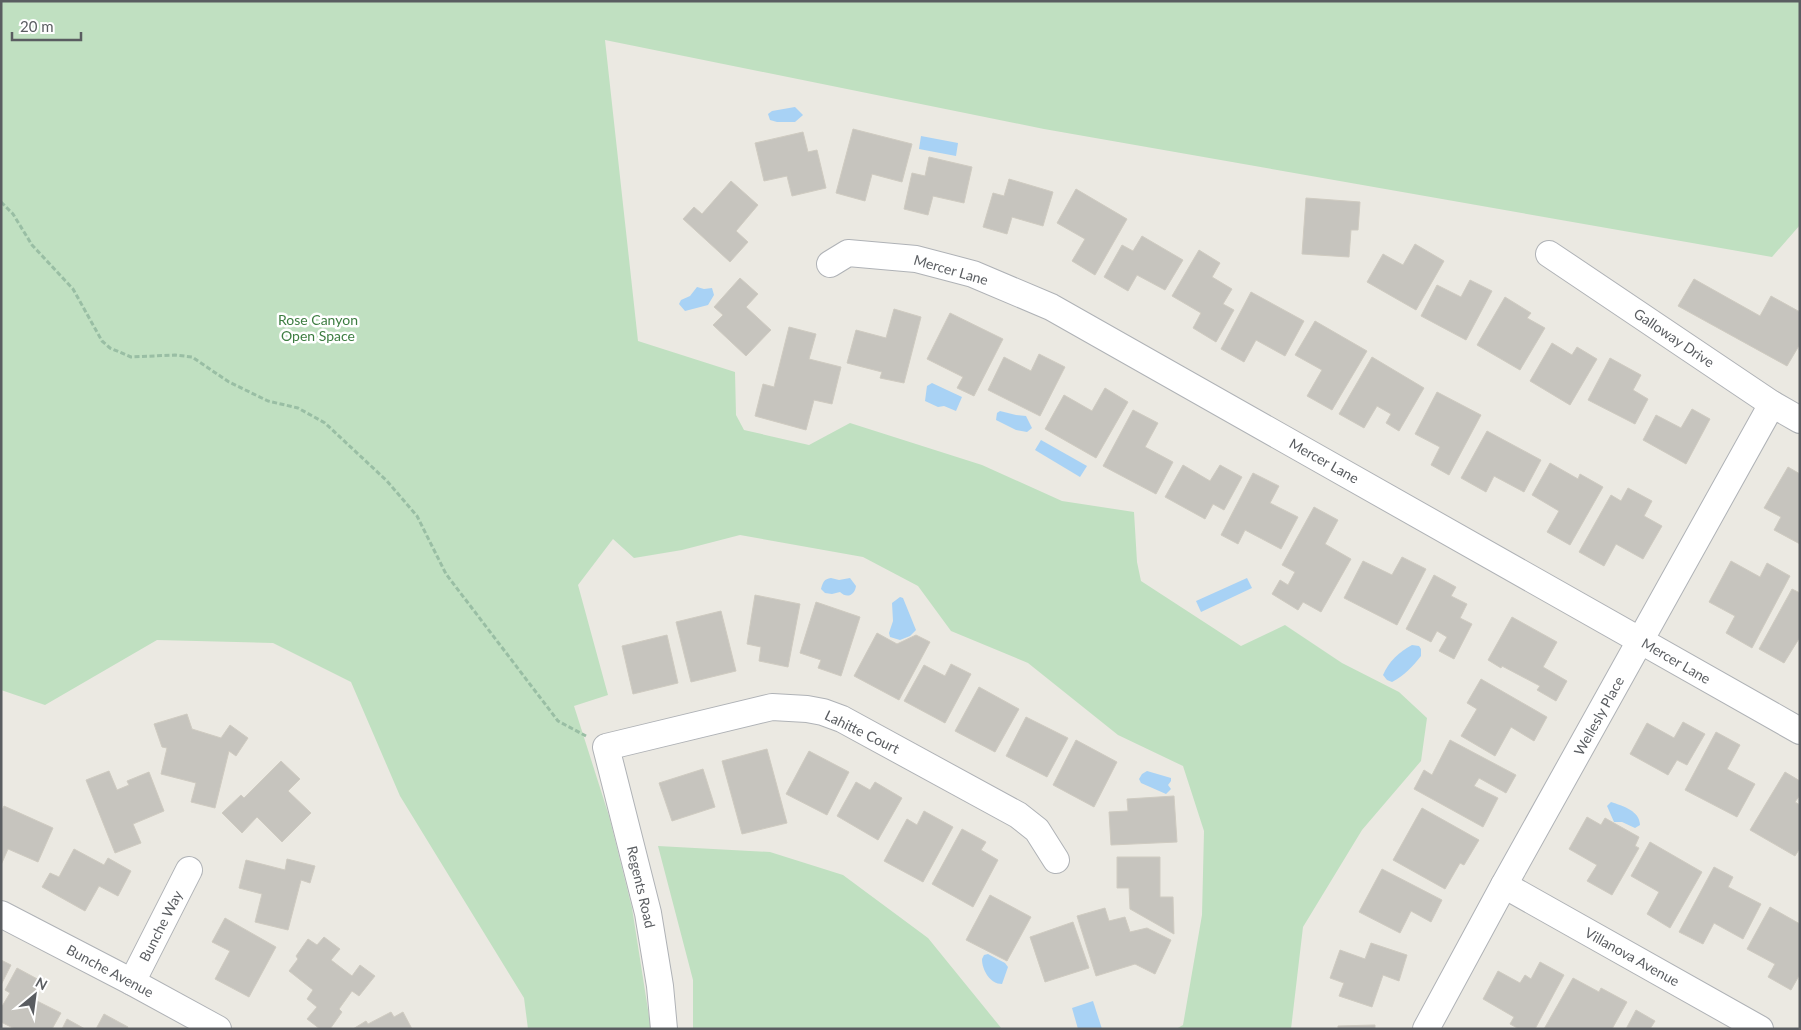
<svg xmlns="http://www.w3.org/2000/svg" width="1801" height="1030" viewBox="0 0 1801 1030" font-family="Lato,sans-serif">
<rect width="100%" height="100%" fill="#ebe9e2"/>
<g fill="#c0e0c1">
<path d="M1 1H1800V225L1772 257 1044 129 605 40 638 341 735 372 736 415 744 430 809 445 850 423 982 465 1062 501 1134 512 1137 562 1141 581 1241 646 1285 625 1342 663 1399 692 1427 718 1421 761 1362 830 1303 927 1291 1029H1176L1183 1025 1202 915 1204 831 1183 766 1118 735 1028 663 951 631 918 586 863 557 740 535 682 550 634 558 613 539 578 585 608 695 574 706 609 816 632 908 651 1029H528L524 998 400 796 351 682 273 643 157 640 45 705 1 690Z"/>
<path d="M658 846 770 852 843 875 928 938 1002 1029H693V980Z"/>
</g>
<g fill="#a8d2f5">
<path d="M795 107 803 115 795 122H777L770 120 768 114 772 111Z"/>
<path d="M921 136 958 143 956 156 919 149Z"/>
<path d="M697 287 704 289 712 288 714 295 708 305 685 311 679 304 681 300 690 296Z"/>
<path d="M932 383 962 397 956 411 944 406 938 407 925 401 927 386Z"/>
<path d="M1000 411 1016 415 1026 416 1032 428 1027 432 1016 430 996 420 997 413Z"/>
<path d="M1041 440 1087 466 1080 477 1035 450Z"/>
<path d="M831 578 839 580 850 578 856 586C855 595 847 599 840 592L832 594 825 593 821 589C823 582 824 579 831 578Z"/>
<path d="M1247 578 1252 588 1201 612 1196 601Z"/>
<path d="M900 597 903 598 916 630 910 636 900 640 890 637 889 633 893 621 892 603Z"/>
<path d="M1412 645 1419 646 1421 649V656C1413 666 1404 676 1392 682L1387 680 1383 675C1389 661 1399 652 1412 645Z"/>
<path d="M1147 771 1171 778V781L1168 785 1171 789 1166 794 1141 783 1139 779 1142 774Z"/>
<path d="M1611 802C1623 806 1640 811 1640 825L1635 828 1622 822H1614L1607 806Z"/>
<path d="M988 954 1005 963 1008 967 1002 984C990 984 982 970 982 959L984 955Z"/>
<path d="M1093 1001 1102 1029H1078L1072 1008Z"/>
</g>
<g fill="#c6c4be" stroke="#cfcbc1">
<path d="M853 129 912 144 902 182 872 174 865 201 836 193Z"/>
<path d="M803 132 808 152 817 150 826 188 792 196 787 176 764 181 755 143Z"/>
<path d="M929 157 972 167 964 203 933 196 928 215 904 209 912 173 925 176Z"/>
<path d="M1009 179 1053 192 1043 226 1012 217 1007 234 983 227 993 193 1004 196Z"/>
<path d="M731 181 758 205 736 231 748 242 730 262 683 219 694 207 702 214Z"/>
<path d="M1076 189 1127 219 1095 275 1072 261 1085 239 1057 223Z"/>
<path d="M1306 198 1360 202 1358 230H1351L1349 257 1302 254Z"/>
<path d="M1142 236 1183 260 1165 290 1137 275 1128 291 1104 277 1122 245 1133 251Z"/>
<path d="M1415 244 1444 261 1416 310 1367 282 1383 254 1403 265Z"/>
<path d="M1199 250 1220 263 1212 277 1232 289 1223 304 1234 310 1216 342 1193 328 1201 313 1172 296Z"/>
<path d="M740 278 758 294 746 307 771 330 746 356 713 325 723 315 714 307Z"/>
<path d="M1694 279 1760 316 1771 296 1800 312V344L1787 366 1678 306Z"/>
<path d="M1470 280 1492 291 1466 340 1421 316 1437 285 1461 297Z"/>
<path d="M1251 292 1304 321 1285 356 1256 340 1244 362 1221 349Z"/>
<path d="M1505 297 1531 313 1527 318 1545 328 1520 370 1477 345Z"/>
<path d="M894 309 921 317 904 383 880 378 882 372 847 363 856 330 886 338Z"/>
<path d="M950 313 1003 339 974 396 957 388 963 377 927 359Z"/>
<path d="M1315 321 1367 351 1332 410 1307 396 1322 370 1295 355Z"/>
<path d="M789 327 816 334 809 359 841 367 832 404 814 400 806 430 755 416 763 384 774 387Z"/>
<path d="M1552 343 1572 355 1577 347 1597 359 1570 405 1530 381Z"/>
<path d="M1039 354 1065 367 1040 416 988 390 1004 357 1031 371Z"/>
<path d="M1372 357 1424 388 1399 431 1386 423 1391 414 1377 406 1364 428 1339 414Z"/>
<path d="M1610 358 1641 375 1633 390 1648 399 1635 424 1588 400Z"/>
<path d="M1105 388 1128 402 1096 458 1045 429 1064 395 1092 411Z"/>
<path d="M1437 392 1481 415 1449 475 1431 465 1440 447 1415 434Z"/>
<path d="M1692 409 1710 419 1686 464 1643 440 1656 415 1681 428Z"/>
<path d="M1133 410 1158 423 1145 447 1173 462 1156 494 1103 466Z"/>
<path d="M1487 431 1541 460 1524 492 1494 476 1486 492 1461 478Z"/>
<path d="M1550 463 1578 479 1580 474 1603 487 1570 545 1547 532 1559 511 1532 495Z"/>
<path d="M1183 465 1210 481 1220 465 1242 477 1224 510 1213 504 1205 519 1165 497Z"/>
<path d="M1788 467 1800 474V544L1774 530 1781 517 1764 508Z"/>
<path d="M1253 473 1279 486 1270 503 1298 517 1281 549 1245 530 1238 544 1221 535Z"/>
<path d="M1628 488 1652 501 1644 516 1662 526 1643 559 1616 544 1604 566 1579 552 1611 495 1621 501Z"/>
<path d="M1314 507 1338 520 1325 544 1351 559 1321 612 1303 602 1298 610 1272 594 1280 580 1288 585 1295 572 1282 565Z"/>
<path d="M1402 557 1426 569 1397 625 1344 598 1363 561 1392 575Z"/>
<path d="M1731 561 1760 577 1767 563 1790 576 1752 648 1726 633 1735 616 1709 602Z"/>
<path d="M1434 575 1456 587 1451 596 1467 604 1460 618 1472 624 1454 659 1439 651 1447 637 1437 631 1431 642 1406 629Z"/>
<path d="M1792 589 1800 593V637L1784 663 1759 649Z"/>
<path d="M755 595 800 604 788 667 759 661 761 647 747 644Z"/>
<path d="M816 602 860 617 841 676 818 668 821 660 800 653Z"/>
<path d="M721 611 736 671 691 682 676 622Z"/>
<path d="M1512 617 1557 642 1543 667 1567 681 1556 701 1537 690 1540 686 1502 666 1501 668 1488 660Z"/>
<path d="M877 633 897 644 916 635 930 642 899 700 854 676Z"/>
<path d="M667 635 678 683 633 694 622 646Z"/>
<path d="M951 664 971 674 945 723 904 701 924 665 945 676Z"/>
<path d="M1481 679 1547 717 1534 741 1511 727 1495 756 1461 736 1477 709 1467 703Z"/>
<path d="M979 687 1019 709 995 752 955 731Z"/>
<path d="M187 714 192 729 221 738 230 725 248 738 236 756 229 751 215 808 191 802 196 783 161 774 167 748 162 747 154 724Z"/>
<path d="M1026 717 1068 738 1047 777 1006 756Z"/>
<path d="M1683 722 1705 734 1687 765 1677 760 1668 775 1630 754 1647 723 1674 738Z"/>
<path d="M1716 732 1740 745 1727 769 1755 784 1737 817 1685 790Z"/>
<path d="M1076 740 1117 762 1094 807 1053 785Z"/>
<path d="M1450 740 1516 775 1506 793 1479 778 1474 786 1498 798 1483 827 1414 789 1424 770 1432 775Z"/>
<path d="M767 749 787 823 742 834 722 761Z"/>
<path d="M809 751 849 772 827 815 786 794Z"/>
<path d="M281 761 300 779 288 791 311 813 282 842 257 817 242 833 222 813 241 795 244 798Z"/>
<path d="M703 769 715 807 672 821 659 783Z"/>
<path d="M109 771 117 790 129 785 127 781 149 772 164 811 133 824 141 843 115 853 86 780Z"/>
<path d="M1785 772 1800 781V795L1795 802 1800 805V848L1795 856 1750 830Z"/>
<path d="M856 782 870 790 875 782 902 798 878 840 837 816Z"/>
<path d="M1174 796 1177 842 1111 845 1109 812 1128 811 1127 799Z"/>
<path d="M4 806 53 828 38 862 8 849 1 865V812Z"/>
<path d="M1422 808 1479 840 1464 865 1460 863 1445 889 1393 860Z"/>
<path d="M924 811 953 827 923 882 884 861 907 819 917 825Z"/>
<path d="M1587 817 1601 825 1605 818 1639 837 1635 846 1639 848 1612 895 1587 881 1597 865 1569 849Z"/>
<path d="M962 829 986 842 981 850 998 860 973 907 932 884Z"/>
<path d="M1650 842 1702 872 1670 928 1647 914 1659 892 1631 876Z"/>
<path d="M74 849 104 865 108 858 131 871 118 896 99 886 85 911 42 887 50 873 59 877Z"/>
<path d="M1117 857H1160V897H1173L1174 934 1130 909 1129 888H1117Z"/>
<path d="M287 859 315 866 310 883 301 880 288 930 255 922 262 894 239 888 246 860 285 870Z"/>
<path d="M1714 867 1733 877 1728 887 1761 904 1743 939 1714 923 1703 944 1679 932Z"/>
<path d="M1382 869 1442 900 1431 922 1411 911 1400 933 1359 912Z"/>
<path d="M990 895 1031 917 1007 961 966 940Z"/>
<path d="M1770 907 1800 924V974L1791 990 1768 977 1775 964 1747 949Z"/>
<path d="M1105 908 1109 921 1125 917 1130 932 1147 928 1171 940 1155 974 1135 964 1096 976 1077 916Z"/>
<path d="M225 918 276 947 249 997 215 979 230 951 212 942Z"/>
<path d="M1073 922 1089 968 1045 982 1030 937Z"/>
<path d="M324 937 340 949 331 960 352 976 360 965 375 976 359 996 352 991 339 1009 342 1012 330 1029H320L307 1019 317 1007 307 999 313 990 289 971 298 959 296 956 308 939 317 945Z"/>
<path d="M1371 943 1407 955 1399 981 1383 975 1372 1007 1339 996 1344 983 1330 978 1340 950 1365 959Z"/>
<path d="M1 960 11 965 1 985Z"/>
<path d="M1540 962 1564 975 1535 1029H1519L1510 1024 1514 1017 1483 999 1498 971 1520 983 1525 975 1531 979Z"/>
<path d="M17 968 41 981 30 1001 35 1004 37 1001 61 1013 52 1029H15L1 1022V1008L10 993 5 990Z"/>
<path d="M1573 978 1599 992 1601 988 1627 1002 1612 1029H1544Z"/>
<path d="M1636 1010 1655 1021 1650 1029H1626Z"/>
<path d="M391 1012 394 1017 403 1012 412 1029H353L366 1021 368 1024Z"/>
<path d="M104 1014 128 1027 127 1029H96Z"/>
<path d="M67 1019 85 1029H62Z"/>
<path d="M1375 1025V1029H1338V1026Z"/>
</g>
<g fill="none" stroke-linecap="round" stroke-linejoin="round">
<defs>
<g id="minor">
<path d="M1549 254 1772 404 1800 420"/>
<path d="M830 264 848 253 916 259 973 274 1051 307 1800 731"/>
<path d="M1504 885 1760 1029"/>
<path d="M1 914 132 982 218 1029"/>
<path d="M132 982 189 870"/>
<path d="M664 1029 660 986 648 913 606 747 772 707 807 709 823 712 842 719 1018 815 1037 830 1056 860"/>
<path d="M1426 1029 1504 885 1772 404"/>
</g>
</defs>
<use href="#minor" stroke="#afb2b6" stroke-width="28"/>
<path stroke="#99bea4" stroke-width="3" stroke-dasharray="5 2.5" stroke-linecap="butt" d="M1 202 13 214 32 245 73 289 102 341 110 348 131 357 175 355 192 357 229 382 268 401 298 408 325 423 387 481 417 516 446 574 558 721 586 736"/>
<use href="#minor" stroke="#fff" stroke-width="26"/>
</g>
<g text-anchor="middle" stroke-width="5" stroke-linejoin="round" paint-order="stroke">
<g font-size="14" fill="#5a5d61" stroke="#fff">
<text transform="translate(951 270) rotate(16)" y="5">Mercer Lane</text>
<text transform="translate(1674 338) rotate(34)" y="5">Galloway Drive</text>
<text transform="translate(1324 461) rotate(29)" y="5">Mercer Lane</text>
<text transform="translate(1676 661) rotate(30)" y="5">Mercer Lane</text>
<text transform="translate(1599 716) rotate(-61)" y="5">Wellesly Place</text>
<text transform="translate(862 732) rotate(26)" y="5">Lahitte Court</text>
<text transform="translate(641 887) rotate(77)" y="5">Regents Road</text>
<text transform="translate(161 926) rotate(-63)" y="5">Bunche Way</text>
<text transform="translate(1632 957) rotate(29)" y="5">Villanova Avenue</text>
<text transform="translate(110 971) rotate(28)" y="5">Bunche Avenue</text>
</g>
<g font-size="14" fill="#3d7d41" stroke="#fff">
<text x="318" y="325">Rose Canyon<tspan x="318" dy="16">Open Space</tspan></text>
</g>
</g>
<rect width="1801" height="1030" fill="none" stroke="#5a5d61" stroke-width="5"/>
<g transform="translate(35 995) rotate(29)" stroke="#ffffff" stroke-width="4" paint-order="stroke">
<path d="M0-4L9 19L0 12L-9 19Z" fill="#5a5d61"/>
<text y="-8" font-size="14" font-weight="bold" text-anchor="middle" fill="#5a5d61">N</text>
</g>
<path d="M12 32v8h69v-8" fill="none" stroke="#5a5d61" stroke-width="2.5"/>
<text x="20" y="32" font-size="15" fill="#5a5d61" stroke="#ffffff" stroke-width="4" paint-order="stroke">20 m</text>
</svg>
